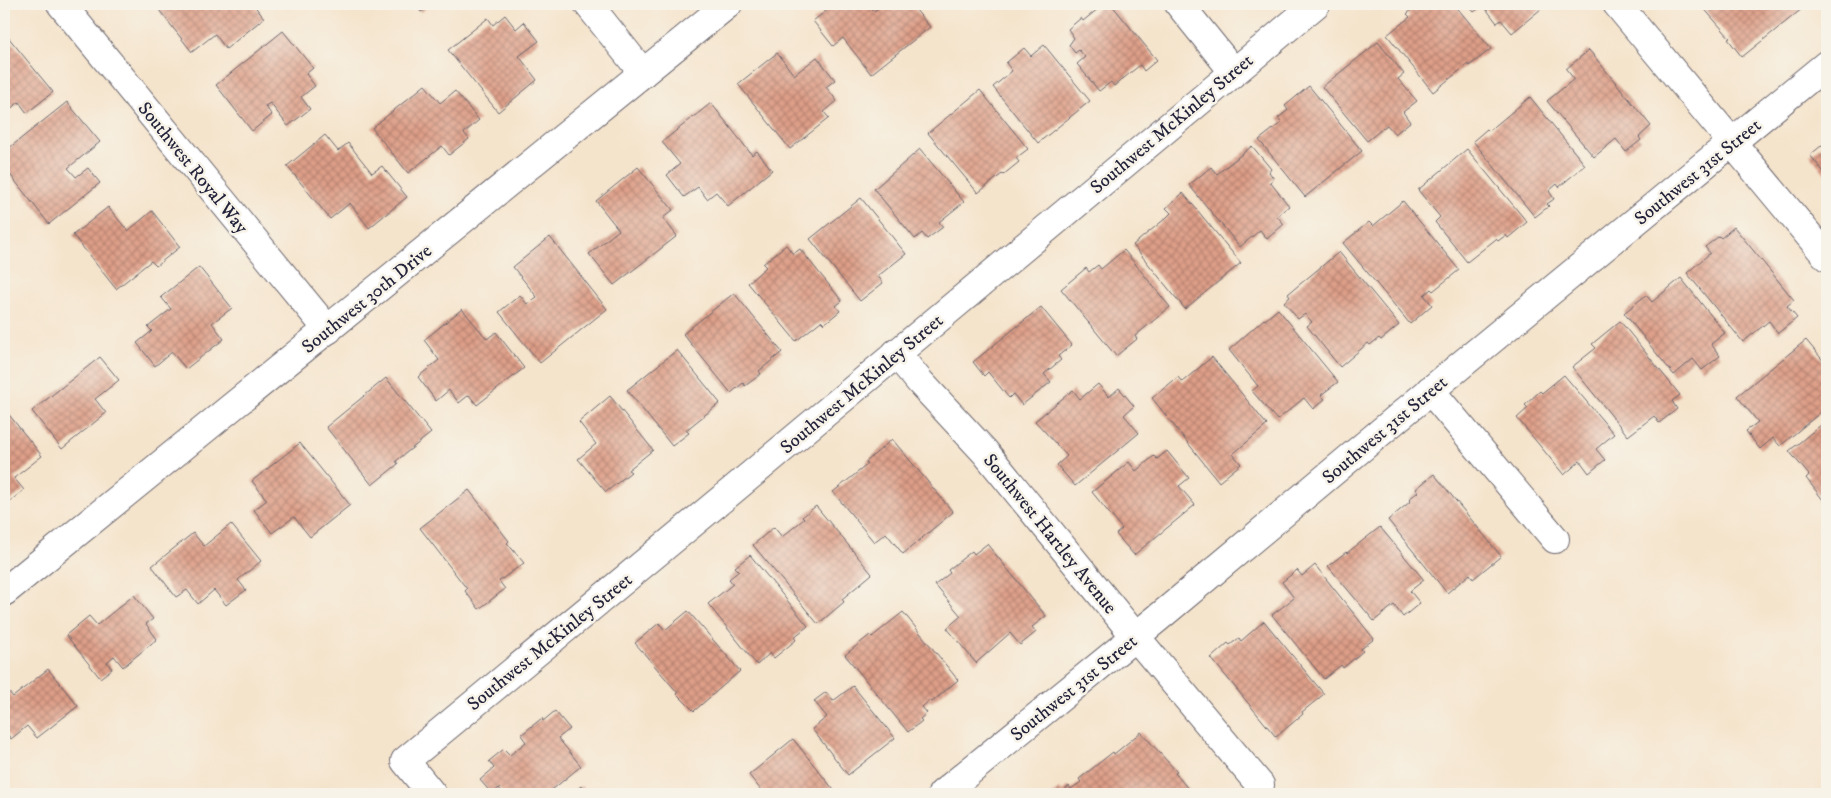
<svg xmlns="http://www.w3.org/2000/svg" width="1831" height="798" viewBox="0 0 1831 798" font-family="'IM FELL DW Pica',serif">
<defs>
<pattern id="building-cross-hatch" width="8" height="8" patternUnits="userSpaceOnUse" patternTransform="scale(1.25)"><rect width="8" height="8" fill="#de9f88"/><path d="M0 0l8 8M0 8l8-8" fill="none" stroke="#b48170"/></pattern>
</defs>
<rect width="100%" height="100%" fill="#f7f3e8"/>
<filter id="ink" filterUnits="userSpaceOnUse"><feTurbulence type="fractalNoise" baseFrequency=".02" numOctaves="2"/><feDisplacementMap in="SourceGraphic" scale="10" xChannelSelector="R" yChannelSelector="G"/><feConvolveMatrix kernelMatrix="1 2 1 2 8 2 1 2 1" color-interpolation-filters="sRGB"/></filter>
<filter id="wash" filterUnits="userSpaceOnUse"><feTurbulence type="fractalNoise" baseFrequency=".0096" numOctaves="4" result="noise"/><feDisplacementMap in="SourceGraphic" scale="20" xChannelSelector="R" yChannelSelector="G"/><feGaussianBlur stdDeviation="1.12" result="paint"/><feColorMatrix in="noise" values="0 0 0 0 0 0 0 0 0 0 0 0 0 0 0 0 0 1.4 0 .05"/><feComposite in="paint" operator="in"/></filter>
<g filter="url(#wash)">
<rect width="100%" height="100%" fill="#f5e4cc"/>
<g id="blocks">
<g fill="url(#building-cross-hatch)">
<path d="M167 4H253L264 18 226 49 215 34 192 52 159 10Z"/>
<path d="M414 4H431L421 12Z"/>
<path d="M835 4H868L874 11 883 4H911L930 27 871 74 843 38 833 46 813 21Z"/>
<path d="M1104 4H1111L1157 60 1144 71 1140 65 1114 86 1111 82 1099 91 1077 64 1085 57 1079 50 1075 53 1069 45 1074 38 1068 29 1081 18 1083 21Z"/>
<path d="M1418 4H1454L1491 49 1469 66 1468 64 1433 92 1387 35 1410 17 1407 14Z"/>
<path d="M1467 4H1547L1512 33 1501 20 1497 23 1483 5 1474 12Z"/>
<path d="M1700 4H1808L1742 57 1728 39 1730 38Z"/>
<path d="M505 15 516 29 524 22 539 41 519 56 537 80 498 112 448 50 488 18 493 25Z"/>
<path d="M283 31 313 68 306 74 315 86 301 97 310 109 288 126 270 103 265 106 272 115 252 131 216 85Z"/>
<path d="M4 32 53 92 27 113 19 102 4 114Z"/>
<path d="M1378 42 1404 74 1398 79 1417 101 1403 112 1410 122 1395 134 1387 125 1367 141 1322 87Z"/>
<path d="M1044 45 1090 101 1038 143 993 87 1012 71 1006 63 1024 48 1031 56Z"/>
<path d="M1589 50 1651 126 1639 137 1641 140 1626 152 1616 139 1594 157 1547 101 1574 79 1566 69Z"/>
<path d="M777 53 794 75 817 57 835 80 826 87 837 101 824 112 829 118 790 149 738 84Z"/>
<path d="M425 85 440 103 455 91 479 120 464 133 469 139 449 155 442 146 408 173 372 128Z"/>
<path d="M1309 86 1362 151 1305 197 1259 140 1282 122 1278 118 1288 110 1285 106Z"/>
<path d="M980 90 1028 149 1016 158 1019 162 1003 175 1002 174 978 193 928 133Z"/>
<path d="M1530 97 1585 165 1559 187 1557 184 1549 191 1554 199 1547 204 1549 206 1535 217 1473 141 1487 129 1489 131Z"/>
<path d="M67 102 100 142 68 168 76 177 88 168 100 183 49 224 4 167V152Z"/>
<path d="M711 103 752 155 757 151 772 170 728 206 716 192 707 199 698 187 684 197 667 175 680 164 662 142Z"/>
<path d="M325 135 338 151 348 143 372 173 382 166 407 197 369 228 350 203 330 219 287 166Z"/>
<path d="M1827 141V176L1810 155Z"/>
<path d="M1252 146 1271 169 1269 172 1274 179 1270 182 1289 206 1277 216 1284 224 1267 239 1260 230 1240 247 1189 185 1211 167 1217 174Z"/>
<path d="M920 149 964 202 939 222 943 227 927 239 922 233 915 239 874 189Z"/>
<path d="M1467 149 1527 222 1508 238 1506 235 1498 241 1496 239 1467 262 1435 222 1440 217 1418 190Z"/>
<path d="M638 167 673 210 663 218 677 236 614 285 589 254 619 230 596 201Z"/>
<path d="M1183 193 1241 263 1185 309 1133 245 1166 218 1171 213 1166 208Z"/>
<path d="M861 198 906 254 878 276 883 283 860 301 810 239Z"/>
<path d="M1403 201 1459 270 1433 291 1431 289 1424 295 1432 305 1410 324 1343 243 1369 222 1373 226Z"/>
<path d="M108 207 128 231 152 211 180 247 156 266 151 261 116 289 73 235Z"/>
<path d="M1734 227 1794 300 1787 306 1797 318 1778 333 1769 321 1743 342 1687 273 1710 253 1705 247 1719 236 1721 238Z"/>
<path d="M550 237 607 309 540 363 499 312 520 295 527 304 537 297 513 267Z"/>
<path d="M786 245 793 254 800 249 842 301 836 306 840 311 824 324 821 321 796 341 748 283 766 267 763 264Z"/>
<path d="M1124 250 1170 307 1135 336 1137 339 1116 356 1061 289 1086 268 1089 272 1098 265 1101 269Z"/>
<path d="M1339 252 1399 325 1381 340 1379 338 1370 345 1368 343 1340 367 1307 326 1312 322 1305 314 1298 319 1284 302 1290 297 1288 294Z"/>
<path d="M199 267 232 308 212 323 224 339 186 369 172 352 155 366 137 343 152 331 148 327 171 309 161 297Z"/>
<path d="M1681 278 1725 333 1711 344 1720 356 1702 370 1693 359 1674 375 1624 313 1646 295 1652 302Z"/>
<path d="M734 293 782 352 759 371 761 374 745 386 743 383 731 393 683 334Z"/>
<path d="M1041 307 1072 345 1058 356 1061 360 1044 374 1051 382 1022 405 1013 394 1009 398 988 372 984 376 973 362Z"/>
<path d="M462 309 487 339 496 332 524 368 477 405 469 395 459 403 449 390 436 401 418 377 439 360 424 340Z"/>
<path d="M1278 309 1338 382 1321 395 1325 399 1313 409 1304 398 1277 420 1252 391 1258 386 1229 350 1264 319 1265 320Z"/>
<path d="M1620 321 1680 395 1672 401 1677 409 1659 423 1654 416 1628 436 1572 367 1596 348 1592 344Z"/>
<path d="M1806 340 1825 363 1827 361V407L1780 446 1773 438 1760 449 1746 431 1758 422 1737 396Z"/>
<path d="M677 350 720 403 686 430 689 433 672 446 627 390Z"/>
<path d="M100 357 119 380 95 399 106 413 62 449 32 411Z"/>
<path d="M1212 357 1267 425 1233 454 1241 464 1219 482 1152 398 1178 377 1182 382Z"/>
<path d="M1564 375 1614 434 1596 449 1605 460 1589 473 1580 461 1564 475 1517 418 1528 408 1525 405 1540 391 1542 393Z"/>
<path d="M386 378 431 433 396 461 398 464 372 485 326 427Z"/>
<path d="M1098 384 1109 397 1119 388 1134 406 1124 415 1139 433 1075 486 1057 465 1067 456 1035 421 1073 390 1080 399Z"/>
<path d="M610 396 653 450 628 470 631 472 606 492 578 459 596 444 579 422Z"/>
<path d="M6 411 42 456 14 478 24 490 4 506V413Z"/>
<path d="M1827 420V505L1806 478 1809 475 1789 451Z"/>
<path d="M892 439 953 512 903 554 886 533 874 542 833 492 868 464 866 462Z"/>
<path d="M300 443 350 505 310 537 294 517 272 533 254 510 267 500 252 481Z"/>
<path d="M1167 451 1189 478 1179 486 1195 505 1134 555 1116 534 1122 529 1092 492 1129 462 1136 471 1154 456 1157 459Z"/>
<path d="M1434 474 1501 556 1473 579 1470 574 1447 593 1388 520 1411 501 1409 499 1418 492 1416 489Z"/>
<path d="M469 490 509 541 507 543 524 563 499 581 505 589 479 609 465 591 467 589 420 528Z"/>
<path d="M816 506 872 574 842 599 844 602 818 624 753 545 774 527 782 537 804 519 802 517Z"/>
<path d="M231 524 261 561 238 580 246 590 226 605 214 590 198 604 187 590 176 597 152 566 193 533 204 546Z"/>
<path d="M1380 527 1424 580 1410 591 1420 603 1403 617 1394 605 1374 621 1328 566 1346 552 1347 553Z"/>
<path d="M987 544 1046 616 1032 627 1036 632 1020 645 1010 633 976 663 947 628 961 616 935 585 950 573 948 570 972 551 974 554Z"/>
<path d="M750 555 808 626 794 637 796 640 774 658 770 653 757 665 708 604 733 584 729 579 739 571 735 567Z"/>
<path d="M1315 565 1374 639 1361 649 1363 651 1343 668 1341 665 1324 679 1272 615 1294 598 1282 582 1297 570 1302 576Z"/>
<path d="M134 595 153 619 146 624 157 639 123 667 114 656 107 662 112 669 100 678 66 635 89 616 97 625Z"/>
<path d="M688 611 740 671 694 711 677 694 678 693 635 643 659 623 665 630Z"/>
<path d="M903 612 958 680 932 702 930 700 922 707 927 713 920 719 922 721 908 732 845 655 870 635 872 637Z"/>
<path d="M1264 621 1324 694 1302 712 1303 714 1276 737 1211 658 1228 643 1230 645 1239 638 1241 641Z"/>
<path d="M48 669 78 706 37 738 27 726 11 739 4 729V691L6 689 13 697Z"/>
<path d="M853 686 895 738 848 775 812 729 827 717 814 701 826 692 833 701Z"/>
<path d="M555 711 570 729 558 738 581 766 547 794H504L499 788 492 794 480 780 494 768 489 761 504 749 510 755 526 742 521 735 542 718 543 721Z"/>
<path d="M1141 732 1177 772 1175 773 1190 791 1187 794H1052L1059 789 1062 792 1069 786 1071 789 1081 782 1079 779 1113 752 1114 754Z"/>
<path d="M793 739 837 794H764L749 775Z"/>
<path d="M581 786 588 794H571Z"/>
</g>
</g>
</g>
<g filter="url(#ink)">
<use href="#blocks" fill-opacity="0" stroke="#6c666e" stroke-width="1"/>
<g fill="none" stroke-linecap="round" stroke-linejoin="round">
<defs>
<g id="street">
<path d="M61 4 328 330"/>
<path d="M588 4 643 73"/>
<path d="M1179 4 1233 71"/>
<path d="M1617 4 1827 257"/>
<path d="M896 353 920 382 985 452 1135 636 1260 785"/>
<path d="M1430 390 1555 539"/>
<path d="M4 592 728 4"/>
<path d="M432 794 405 761 728 494 1316 4"/>
<path d="M942 794 1158 618 1461 365 1827 64"/>
</g>
</defs>
<use href="#street" stroke="#6c666e" stroke-width="30"/>
<use href="#street" stroke="#fff" stroke-width="28"/>
</g>
</g>
<g text-anchor="middle" stroke-width="5" stroke-linejoin="round" paint-order="stroke">
<g font-size="19" fill="#22223b" stroke="#f7f3e8">
<text transform="translate(1171 123) rotate(-40)" y="7">Southwest McKinley Street</text>
<text transform="translate(194 167) rotate(51)" y="7">Southwest Royal Way</text>
<text transform="translate(1697 171) rotate(-39)" y="7">Southwest 31st Street</text>
<text transform="translate(366 298) rotate(-39)" y="7">Southwest 30th Drive</text>
<text transform="translate(861 383) rotate(-40)" y="7">Southwest McKinley Street</text>
<text transform="translate(1384 429) rotate(-40)" y="7">Southwest 31st Street</text>
<text transform="translate(1051 533) rotate(51)" y="7">Southwest Hartley Avenue</text>
<text transform="translate(549 641) rotate(-39)" y="7">Southwest McKinley Street</text>
<text transform="translate(1073 687) rotate(-39)" y="7">Southwest 31st Street</text>
</g>
</g>
<rect width="1831" height="798" fill="none" stroke="#f7f3e8" stroke-width="20"/>
</svg>
